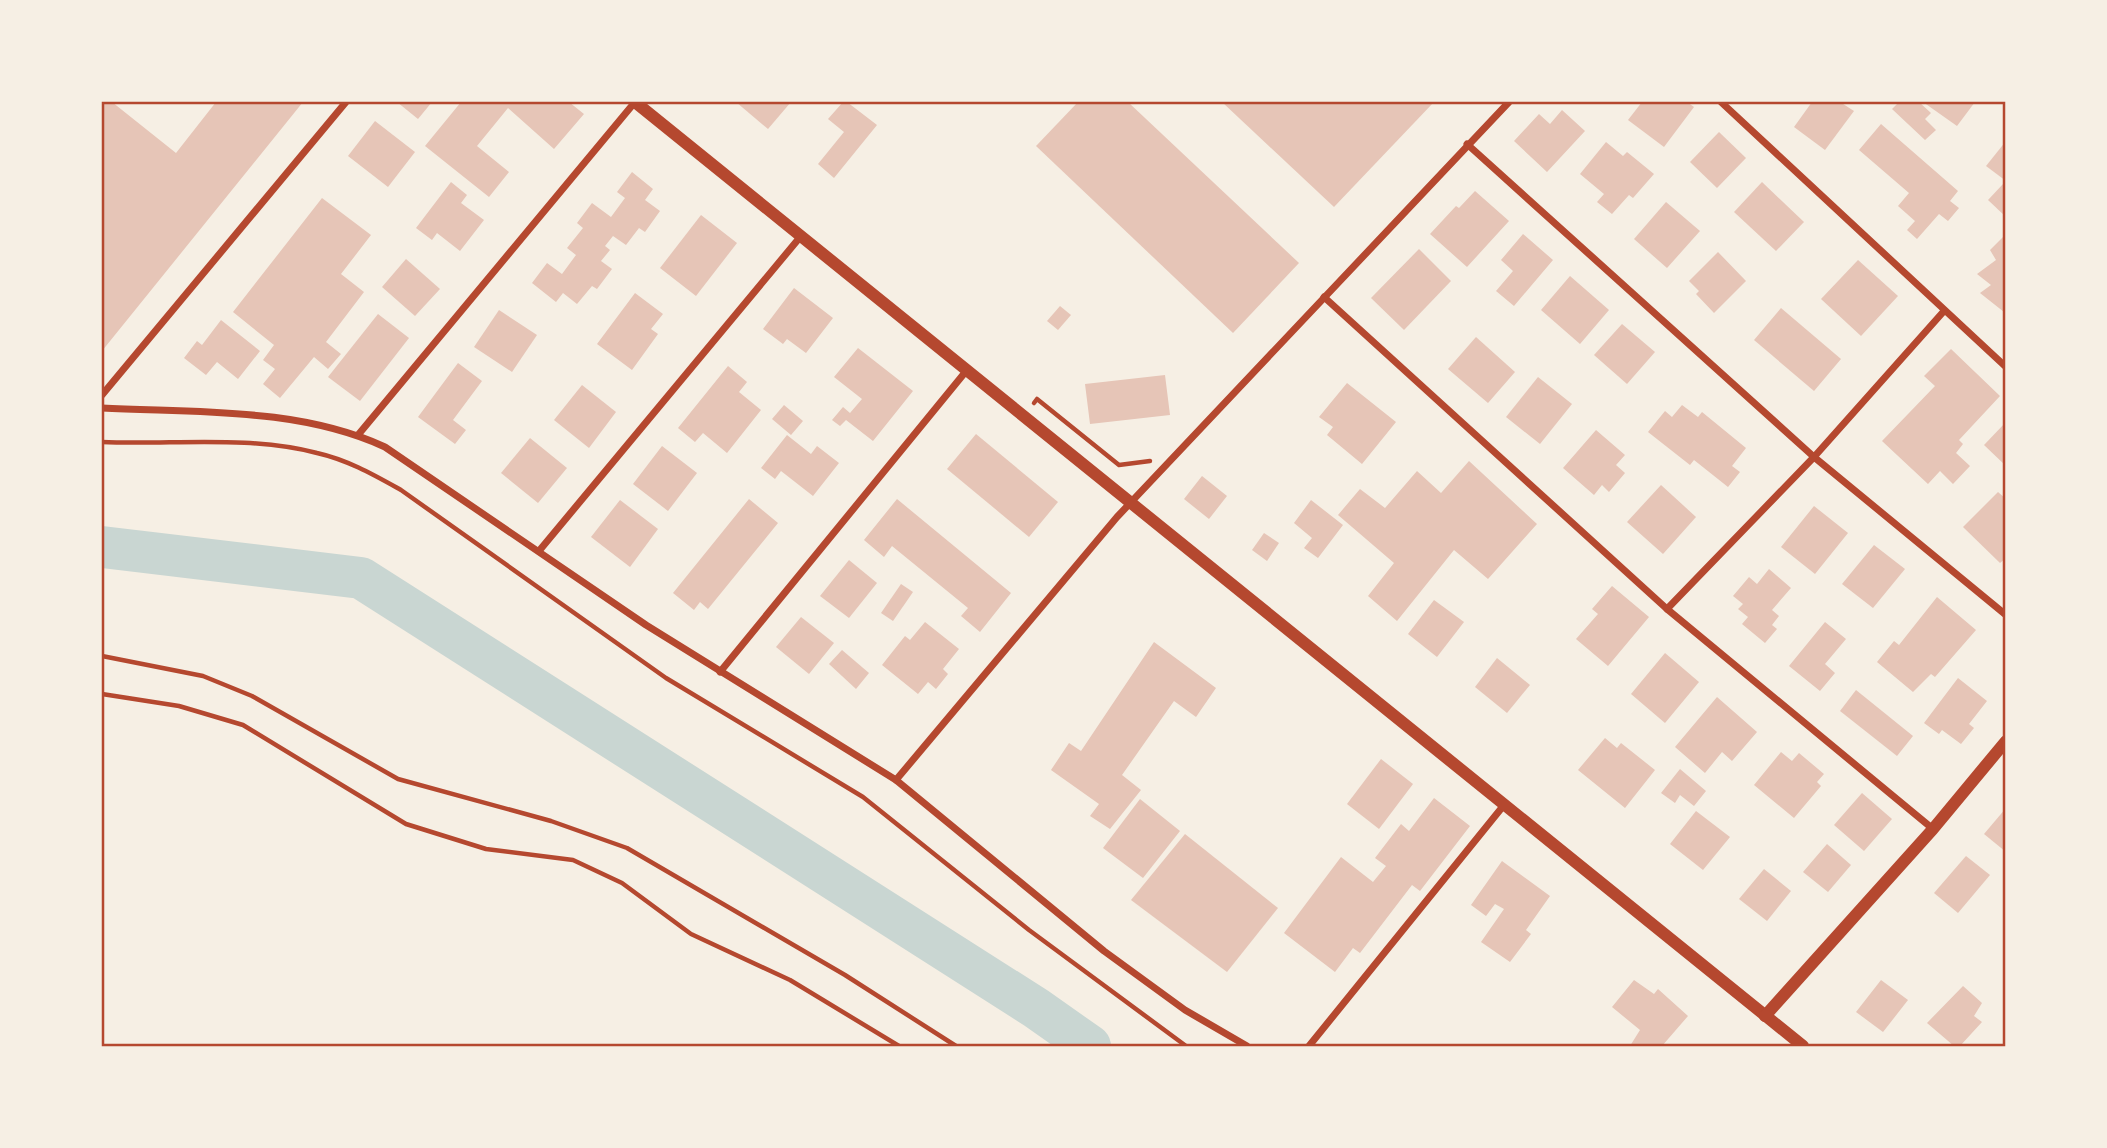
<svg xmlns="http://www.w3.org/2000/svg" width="2107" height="1148" viewBox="0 0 2107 1148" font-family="'Varela Round',sans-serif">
<rect width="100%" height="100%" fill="#f6efe4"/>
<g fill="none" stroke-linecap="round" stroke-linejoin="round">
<path stroke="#c9d6d2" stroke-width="42" d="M102 547 361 578 1036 1008 1090 1046"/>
</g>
<g fill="#e6c5b7">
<path d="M102 102H112L176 153 216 102H303L102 351Z"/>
<path d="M397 102H432L418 119Z"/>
<path d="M461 102H569L584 114 554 149 508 108 477 146 509 172 489 197 425 146Z"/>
<path d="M736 102H791L768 129Z"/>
<path d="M843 102H847L877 125 834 178 818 164 844 132 828 119Z"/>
<path d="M1078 102H1128L1299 263 1233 333 1036 146Z"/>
<path d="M1222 102H1434L1334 207Z"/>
<path d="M1642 102H1687L1694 107 1664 147 1628 120Z"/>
<path d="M1812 102H1840L1854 111 1825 150 1794 127Z"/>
<path d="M1899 102H1919L1931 113 1925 119 1936 130 1925 140 1892 109Z"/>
<path d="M1923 102H1975L1957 126Z"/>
<path d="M1562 110 1585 131 1547 172 1514 141 1539 114 1550 124Z"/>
<path d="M375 121 415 152 388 187 348 156Z"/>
<path d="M1881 124 1958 191 1950 201 1959 208 1948 221 1939 214 1917 239 1907 230 1915 221 1898 206 1909 193 1859 150Z"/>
<path d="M1719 132 1746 158 1717 188 1690 162Z"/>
<path d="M2006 141V181L1986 166Z"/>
<path d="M1606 142 1623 156 1627 152 1654 174 1633 198 1629 195 1612 214 1597 202 1604 194 1580 174Z"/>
<path d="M632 172 653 189 645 200 660 211 645 232 639 228 626 245 613 236 605 246 610 250 601 261 612 269 597 289 592 286 577 304 563 293 556 302 532 283 547 263 562 274 576 255 567 248 583 228 577 223 592 203 611 217 625 198 617 192Z"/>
<path d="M451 182 467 195 461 203 484 220 460 251 437 233 432 240 416 228Z"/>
<path d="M1762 182 1804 222 1776 251 1734 212Z"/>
<path d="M2003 184 2006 186V217L1988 200Z"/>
<path d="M1475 191 1509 221 1467 267 1430 234 1456 206 1459 208Z"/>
<path d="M322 198 371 235 341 274 364 292 326 342 341 354 328 369 314 357 280 398 263 384 275 369 263 360 274 345 233 312Z"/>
<path d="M1666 202 1700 231 1667 268 1634 239Z"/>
<path d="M701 215 737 243 696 296 660 268Z"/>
<path d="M1523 234 1553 260 1514 306 1496 291 1513 271 1501 260Z"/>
<path d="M2003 237 2006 240 2004 312 1980 293 1991 285 1977 274 1996 260 1990 250Z"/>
<path d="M1419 249 1451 281 1404 330 1371 298Z"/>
<path d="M1718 252 1746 281 1714 313 1696 294 1699 291 1689 281Z"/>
<path d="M406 259 440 289 415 316 382 287Z"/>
<path d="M1858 260 1898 296 1861 336 1821 299Z"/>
<path d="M1570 276 1609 310 1580 344 1541 310Z"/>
<path d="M794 288 833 318 806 353 787 339 783 344 763 329Z"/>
<path d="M635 293 663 314 651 329 658 334 632 370 597 344Z"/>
<path d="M1060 306 1071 315 1058 330 1047 321Z"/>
<path d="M1781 308 1841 359 1814 391 1754 340Z"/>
<path d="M499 310 537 335 512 372 474 347Z"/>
<path d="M378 314 409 338 360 401 328 377Z"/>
<path d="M221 320 260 351 238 379 217 362 206 375 184 358 197 341 202 345Z"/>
<path d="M1622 324 1655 352 1627 384 1594 355Z"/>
<path d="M1476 337 1515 372 1488 403 1448 369Z"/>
<path d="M858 348 913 391 873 441 846 420 840 426 832 420 843 407 850 413 862 399 834 377Z"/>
<path d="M1951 349 2000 396 1959 440 1963 444 1956 453 1970 466 1953 484 1940 471 1928 484 1882 441 1935 386 1924 376Z"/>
<path d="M458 363 482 381 453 420 466 430 455 444 418 417Z"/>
<path d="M728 366 747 382 739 392 761 410 727 453 703 433 695 442 678 428Z"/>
<path d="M1165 375 1170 415 1090 424 1085 384Z"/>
<path d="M1538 377 1572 404 1540 444 1506 417Z"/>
<path d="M1347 383 1396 422 1362 464 1327 435 1333 427 1319 417Z"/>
<path d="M582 385 616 412 589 448 554 420Z"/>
<path d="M784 405 803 421 791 435 772 419Z"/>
<path d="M1682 405 1698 417 1702 412 1746 448 1732 466 1740 472 1728 487 1694 460 1690 465 1648 432 1665 411 1672 417Z"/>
<path d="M2006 422V466L1984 445Z"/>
<path d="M1596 430 1625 455 1616 465 1625 473 1609 492 1602 485 1594 495 1563 468Z"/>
<path d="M976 434 1058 502 1029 537 947 469Z"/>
<path d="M787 435 811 454 817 446 839 463 813 496 781 471 775 479 761 468Z"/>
<path d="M530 438 567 468 538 503 501 473Z"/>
<path d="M662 446 697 473 668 511 633 484Z"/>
<path d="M1469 461 1537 524 1488 579 1454 550 1397 621 1368 596 1394 563 1338 515 1360 489 1385 508 1417 471 1441 493Z"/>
<path d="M1202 476 1227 496 1209 519 1184 499Z"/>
<path d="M1661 485 1696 517 1663 554 1627 522Z"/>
<path d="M1998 492 2006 499V558L2000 563 1963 527Z"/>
<path d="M749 499 778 523 708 609 700 602 694 610 673 593Z"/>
<path d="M897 499 1011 593 980 632 961 616 968 608 892 546 884 557 864 540Z"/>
<path d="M620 500 658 529 630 567 591 537Z"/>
<path d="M1311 500 1343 525 1318 558 1304 548 1312 538 1294 523Z"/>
<path d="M1814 506 1848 533 1815 574 1781 547Z"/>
<path d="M1264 533 1279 543 1267 561 1252 550Z"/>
<path d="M1874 545 1905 569 1873 608 1842 584Z"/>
<path d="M849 560 877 583 849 618 820 596Z"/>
<path d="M1769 569 1791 588 1772 610 1779 616 1772 625 1777 629 1765 643 1742 624 1748 617 1738 609 1743 604 1733 596 1749 577 1757 584Z"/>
<path d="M901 584 913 592 893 621 881 613Z"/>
<path d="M1612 586 1649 617 1608 666 1576 639 1598 614 1592 609Z"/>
<path d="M1937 597 1976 630 1935 677 1931 674 1913 692 1877 662 1894 641 1899 645Z"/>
<path d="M1434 600 1464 622 1437 657 1408 634Z"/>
<path d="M801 617 834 643 809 674 776 647Z"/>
<path d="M925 622 959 649 943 669 948 674 936 689 928 682 918 694 882 665 905 636 910 640Z"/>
<path d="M1825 622 1846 639 1825 664 1835 673 1820 691 1789 666Z"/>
<path d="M1154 642 1216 688 1196 717 1174 701 1122 775 1141 790 1110 829 1090 816 1099 804 1051 770 1069 743 1081 751Z"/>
<path d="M842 650 869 673 856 689 829 664Z"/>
<path d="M1665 653 1699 682 1665 723 1631 694Z"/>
<path d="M1497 658 1530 685 1507 713 1475 687Z"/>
<path d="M1958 678 1987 701 1969 724 1974 728 1961 744 1942 730 1939 734 1924 723Z"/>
<path d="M1856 690 1913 736 1897 756 1840 711Z"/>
<path d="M1717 697 1757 732 1732 761 1722 752 1705 773 1675 747Z"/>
<path d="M1605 738 1617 748 1621 743 1655 770 1625 808 1578 770Z"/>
<path d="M1781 752 1792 761 1799 753 1824 774 1817 782 1821 786 1794 818 1754 785Z"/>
<path d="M1381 759 1413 784 1379 829 1347 804Z"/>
<path d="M1680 769 1706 791 1694 806 1680 795 1675 803 1661 793Z"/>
<path d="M1862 793 1892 819 1864 851 1834 825Z"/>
<path d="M1434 798 1470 826 1420 891 1412 885 1360 953 1353 948 1335 972 1284 933 1341 857 1373 882 1386 866 1375 858 1401 824 1409 831Z"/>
<path d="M1140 799 1180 831 1143 878 1103 848Z"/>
<path d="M2006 808V852L1984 834Z"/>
<path d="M1696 811 1730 837 1703 870 1670 844Z"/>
<path d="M1185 834 1278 908 1227 972 1131 900Z"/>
<path d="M1827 844 1851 865 1828 892 1803 872Z"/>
<path d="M1966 856 1990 875 1958 913 1934 893Z"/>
<path d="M1502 861 1550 896 1526 930 1531 934 1510 962 1481 942 1504 909 1495 904 1486 916 1471 905Z"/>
<path d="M1764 869 1791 891 1767 921 1739 899Z"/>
<path d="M1634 980 1654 994 1658 989 1688 1016 1662 1046H1630L1640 1030 1612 1007Z"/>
<path d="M1881 980 1908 1000 1883 1032 1856 1012Z"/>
<path d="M1963 986 1982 1003 1974 1016 1982 1022 1960 1046H1954L1927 1023Z"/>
</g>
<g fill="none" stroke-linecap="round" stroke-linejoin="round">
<g stroke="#b5482f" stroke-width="4.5">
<path d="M1034 403 1037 399 1119 465 1150 461"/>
<path d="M102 442C171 445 249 435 317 453 348 460 374 475 401 490L666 678 863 797 1029 930 1186 1046"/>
<path d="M102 656 203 676 252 696 398 779 551 821 627 848 845 975 956 1046"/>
<path d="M102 694 179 706 243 725 406 824 486 849 573 860 622 883 691 934 790 980 899 1046"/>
</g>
<g stroke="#b5482f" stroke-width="7">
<path d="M1721 102 2006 367"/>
<path d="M1467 144 1814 457 2006 615"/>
<path d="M1324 297 1667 609 1933 829"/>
<path d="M102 395 346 102"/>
<path d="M102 408C196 413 298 407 385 447L646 625 896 780 1104 951 1185 1010 1247 1046"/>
<path d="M358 435 635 102"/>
<path d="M539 551 801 236"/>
<path d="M1667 609 1814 457 1944 311"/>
<path d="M720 672 967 370"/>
<path d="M896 780 1117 517 1509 102"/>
<path d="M1309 1046 1504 805"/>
</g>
<g stroke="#b5482f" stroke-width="12">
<path d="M635 102 1803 1046"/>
<path d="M1765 1016 1933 829 2006 741"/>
</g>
</g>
<rect width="2107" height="1148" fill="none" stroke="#f6efe4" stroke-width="206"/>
<rect x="103" y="103" width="1901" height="942" fill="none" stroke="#b5482f" stroke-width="2.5"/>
</svg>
